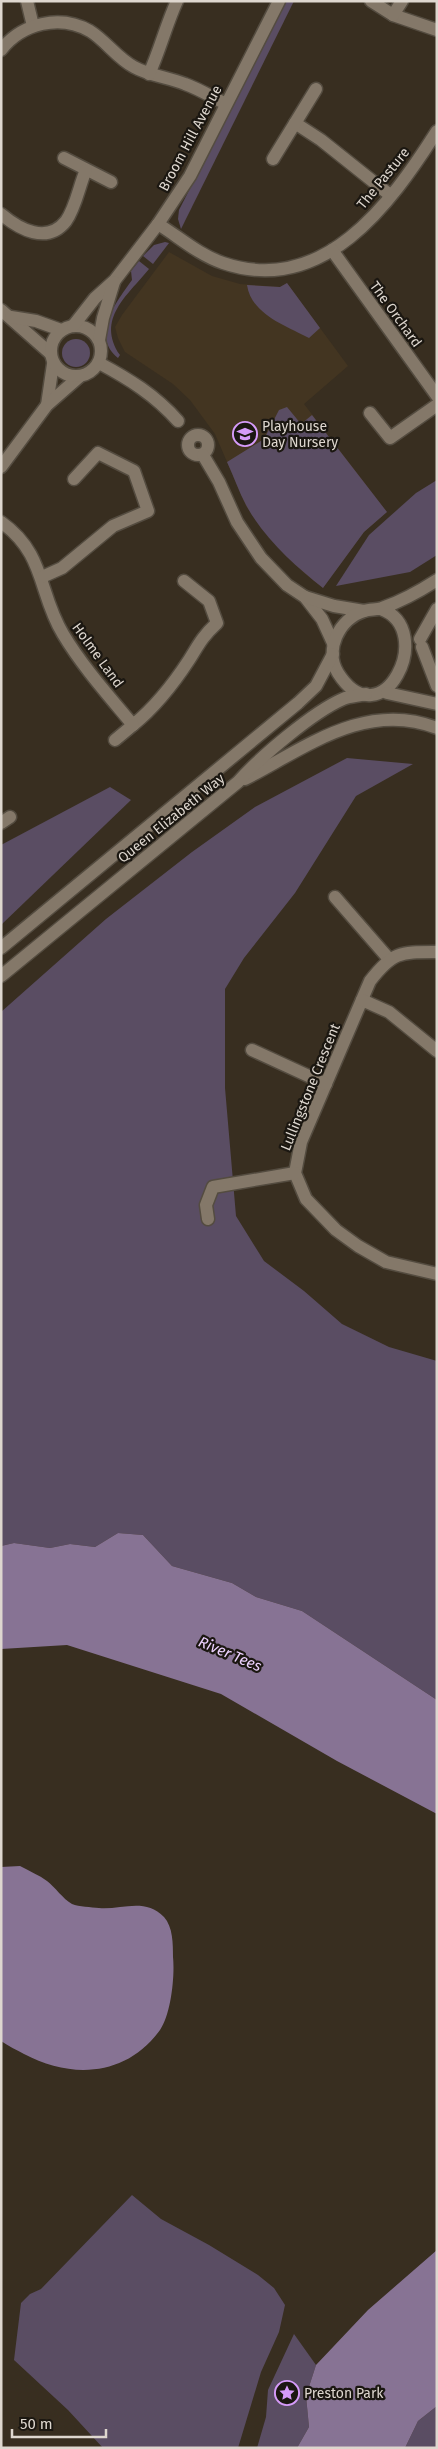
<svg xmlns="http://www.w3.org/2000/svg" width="438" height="2449" viewBox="0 0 438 2449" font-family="'Fira Sans',sans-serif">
<rect width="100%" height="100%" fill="#382e20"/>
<path fill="#433521" d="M169 252 212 276 240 284 280 287 287 283 348 366 304 404 387 512 364 532 323 588 304 573 264 531 246 506 215 434 190 400 173 384 125 352 118 338 115 327 122 315Z"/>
<g fill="#5a4d63">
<path d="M286 1H294L181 229 178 219 179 210Z"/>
<path d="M165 242 169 243 153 264 143 256 154 245Z"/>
<path d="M139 261 149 269C127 296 96 319 120 355L118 358C90 335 117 301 132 280L131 271Z"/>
<path d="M287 283 320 328 309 338C286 326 251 314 247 285L280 287Z"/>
<circle cx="76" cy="353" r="14"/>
<path d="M287 407 301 424 312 415 387 512 364 532 323 588C294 565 264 538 246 505 239 492 234 477 227 462L264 439 279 410Z"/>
<path d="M437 480V555L410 572 336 586 369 535 416 493Z"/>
<path d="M347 758 413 764 356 796 295 893 244 958 225 989V1088L236 1216 264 1261 304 1291 342 1324 389 1347 437 1361V1700L302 1611 256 1597 232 1583 172 1566 143 1535 118 1533 95 1547 70 1544 50 1548 14 1543 1 1546V1012L106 919 192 852 255 807Z"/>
<path d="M110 787 131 800 1 925V845Z"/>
<path d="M132 2195 161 2219 209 2245 258 2275 274 2288 285 2305 279 2332 261 2372 238 2448H103L68 2410 14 2360 21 2303 30 2294 41 2289Z"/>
<path d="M294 2334 316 2365 306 2396 309 2427 297 2448H257L266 2417 268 2390Z"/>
<path d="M437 2406V2448H405L418 2421Z"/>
</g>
<g fill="#877394">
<path d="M118 1533 143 1535 172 1566 232 1583 256 1597 302 1611 437 1700V1814L337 1761 221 1694 67 1645 1 1649V1546L14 1543 50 1548 70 1544 95 1547Z"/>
<path d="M20 1866C29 1871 39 1875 47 1881 55 1887 63 1899 72 1904 79 1907 91 1907 99 1908 121 1910 145 1897 164 1917 173 1927 173 1944 173 1957 175 1976 171 2014 160 2030 126 2077 71 2079 24 2054 17 2050 8 2046 1 2041V1867Z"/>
<path d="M437 2250V2406L418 2421 405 2448H297L309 2427 306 2396 316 2365 368 2310Z"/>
</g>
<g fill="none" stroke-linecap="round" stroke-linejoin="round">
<defs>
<g id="minor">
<path d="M27 1 33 26"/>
<path d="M371 1 393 15 437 30"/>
<path d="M393 15 402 1"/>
<path d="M1 50C22 23 60 14 90 31 106 41 117 58 134 67 150 76 168 77 185 84 199 89 212 97 226 104"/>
<path d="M149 74C160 50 166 25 177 1"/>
<path d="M295 123 321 140 390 195"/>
<path d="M64 158 111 182"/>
<path d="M273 159 316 89"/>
<path d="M1 214C19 229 47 245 66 221 76 207 79 186 86 170"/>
<path d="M158 224C179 237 199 255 223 263 323 297 390 205 437 131"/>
<path d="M332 250 437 396"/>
<path d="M99 363C129 379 155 395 178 421"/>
<path d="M47 405 53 364"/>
<path d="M370 413 390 438 437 405"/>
<circle cx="198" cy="445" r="10"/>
<path d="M203 455 219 482 237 522 261 558 287 585 305 597 322 619 333 643"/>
<path d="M1 467 47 405 79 377"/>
<path d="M1 522C46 554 38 593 63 634 82 666 109 696 133 725 154 708 174 683 189 660 199 644 202 637 217 623L209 601 184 581"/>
<path d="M42 577 62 568 113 526 148 511 134 471 98 453 74 479"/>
<path d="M305 597 334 606 364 611"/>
<path d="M115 740 133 725"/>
<path d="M1 823 10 817"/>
<path d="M335 897 389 959"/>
<path d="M437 952C401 952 393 951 370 981L301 1142 295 1173 306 1199 336 1230 358 1246 386 1262 437 1274"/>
<path d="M362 1000 389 1012 437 1051"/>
<path d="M252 1050 326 1084"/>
<path d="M208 1219 206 1205 213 1187 295 1173"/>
</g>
<g id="tertiary">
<path d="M1 310 50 353"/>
<path d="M11 317 36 321 61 330"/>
<circle cx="76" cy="351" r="25"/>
<path d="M73 326 95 298 115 280 158 224 190 176 279 1"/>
<path d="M99 340 103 318 114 282"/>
<path d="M381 609C438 630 382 742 338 673 324 650 339 619 364 611 370 609 377 610 382 608 402 601 420 591 437 580"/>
<path d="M420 639 437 609"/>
<path d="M422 647 437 686"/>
<path d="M387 693 437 704"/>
<path d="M245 779C305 748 366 700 437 728"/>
<path d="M1 948 298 703 316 686 333 654"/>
<path d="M1 976 238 782C260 757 313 712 343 699 350 696 359 696 366 694"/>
</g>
</defs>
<use href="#minor" stroke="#544c40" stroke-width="15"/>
<use href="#tertiary" stroke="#544c40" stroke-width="15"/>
<use href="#minor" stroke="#847869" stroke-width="12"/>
<use href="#tertiary" stroke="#847869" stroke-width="12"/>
</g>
<defs>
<symbol id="school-ring" viewBox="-11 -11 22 22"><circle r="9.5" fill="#1b1711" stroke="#d69bfa" stroke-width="1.5"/><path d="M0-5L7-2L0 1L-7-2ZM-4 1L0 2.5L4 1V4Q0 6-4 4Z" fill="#d69bfa"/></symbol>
<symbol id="sight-ring" viewBox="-11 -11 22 22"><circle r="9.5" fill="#1b1711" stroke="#d69bfa" stroke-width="1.5"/><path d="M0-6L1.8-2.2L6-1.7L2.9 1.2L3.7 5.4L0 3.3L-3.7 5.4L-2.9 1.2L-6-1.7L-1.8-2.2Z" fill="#d69bfa"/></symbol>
</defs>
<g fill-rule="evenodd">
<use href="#school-ring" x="231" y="420" width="28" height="28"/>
<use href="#sight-ring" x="273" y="2379" width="28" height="28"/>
</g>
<g text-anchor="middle" stroke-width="4.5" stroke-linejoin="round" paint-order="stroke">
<g font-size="14" fill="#ded7cf" stroke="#1b1711">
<text transform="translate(190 138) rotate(-62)" y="5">Broom Hill Avenue</text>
<text transform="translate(383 178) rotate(-51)" y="5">The Pasture</text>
<text transform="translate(396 314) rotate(54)" y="5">The Orchard</text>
<text transform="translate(98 655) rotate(54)" y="5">Holme Land</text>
<text transform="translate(171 818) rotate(-39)" y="5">Queen Elizabeth Way</text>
<text transform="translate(310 1087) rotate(-68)" y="5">Lullingstone Crescent</text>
</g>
<g font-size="14" fill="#ded7cf" stroke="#1b1711" text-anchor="start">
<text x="262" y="431">Playhouse<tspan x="262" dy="16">Day Nursery</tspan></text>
<text x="304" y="2398">Preston Park</text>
</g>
<g font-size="15" font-style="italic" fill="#ecd1fe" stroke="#1b1711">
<text transform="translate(230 1654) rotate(23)" y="5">River Tees</text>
</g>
</g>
<rect width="438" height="2449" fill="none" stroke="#ded7cf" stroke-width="5"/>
<path d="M12 2429v8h94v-8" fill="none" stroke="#ded7cf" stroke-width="2.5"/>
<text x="20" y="2429" font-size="15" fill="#ded7cf" stroke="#1b1711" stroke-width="4" paint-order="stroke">50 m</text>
</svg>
